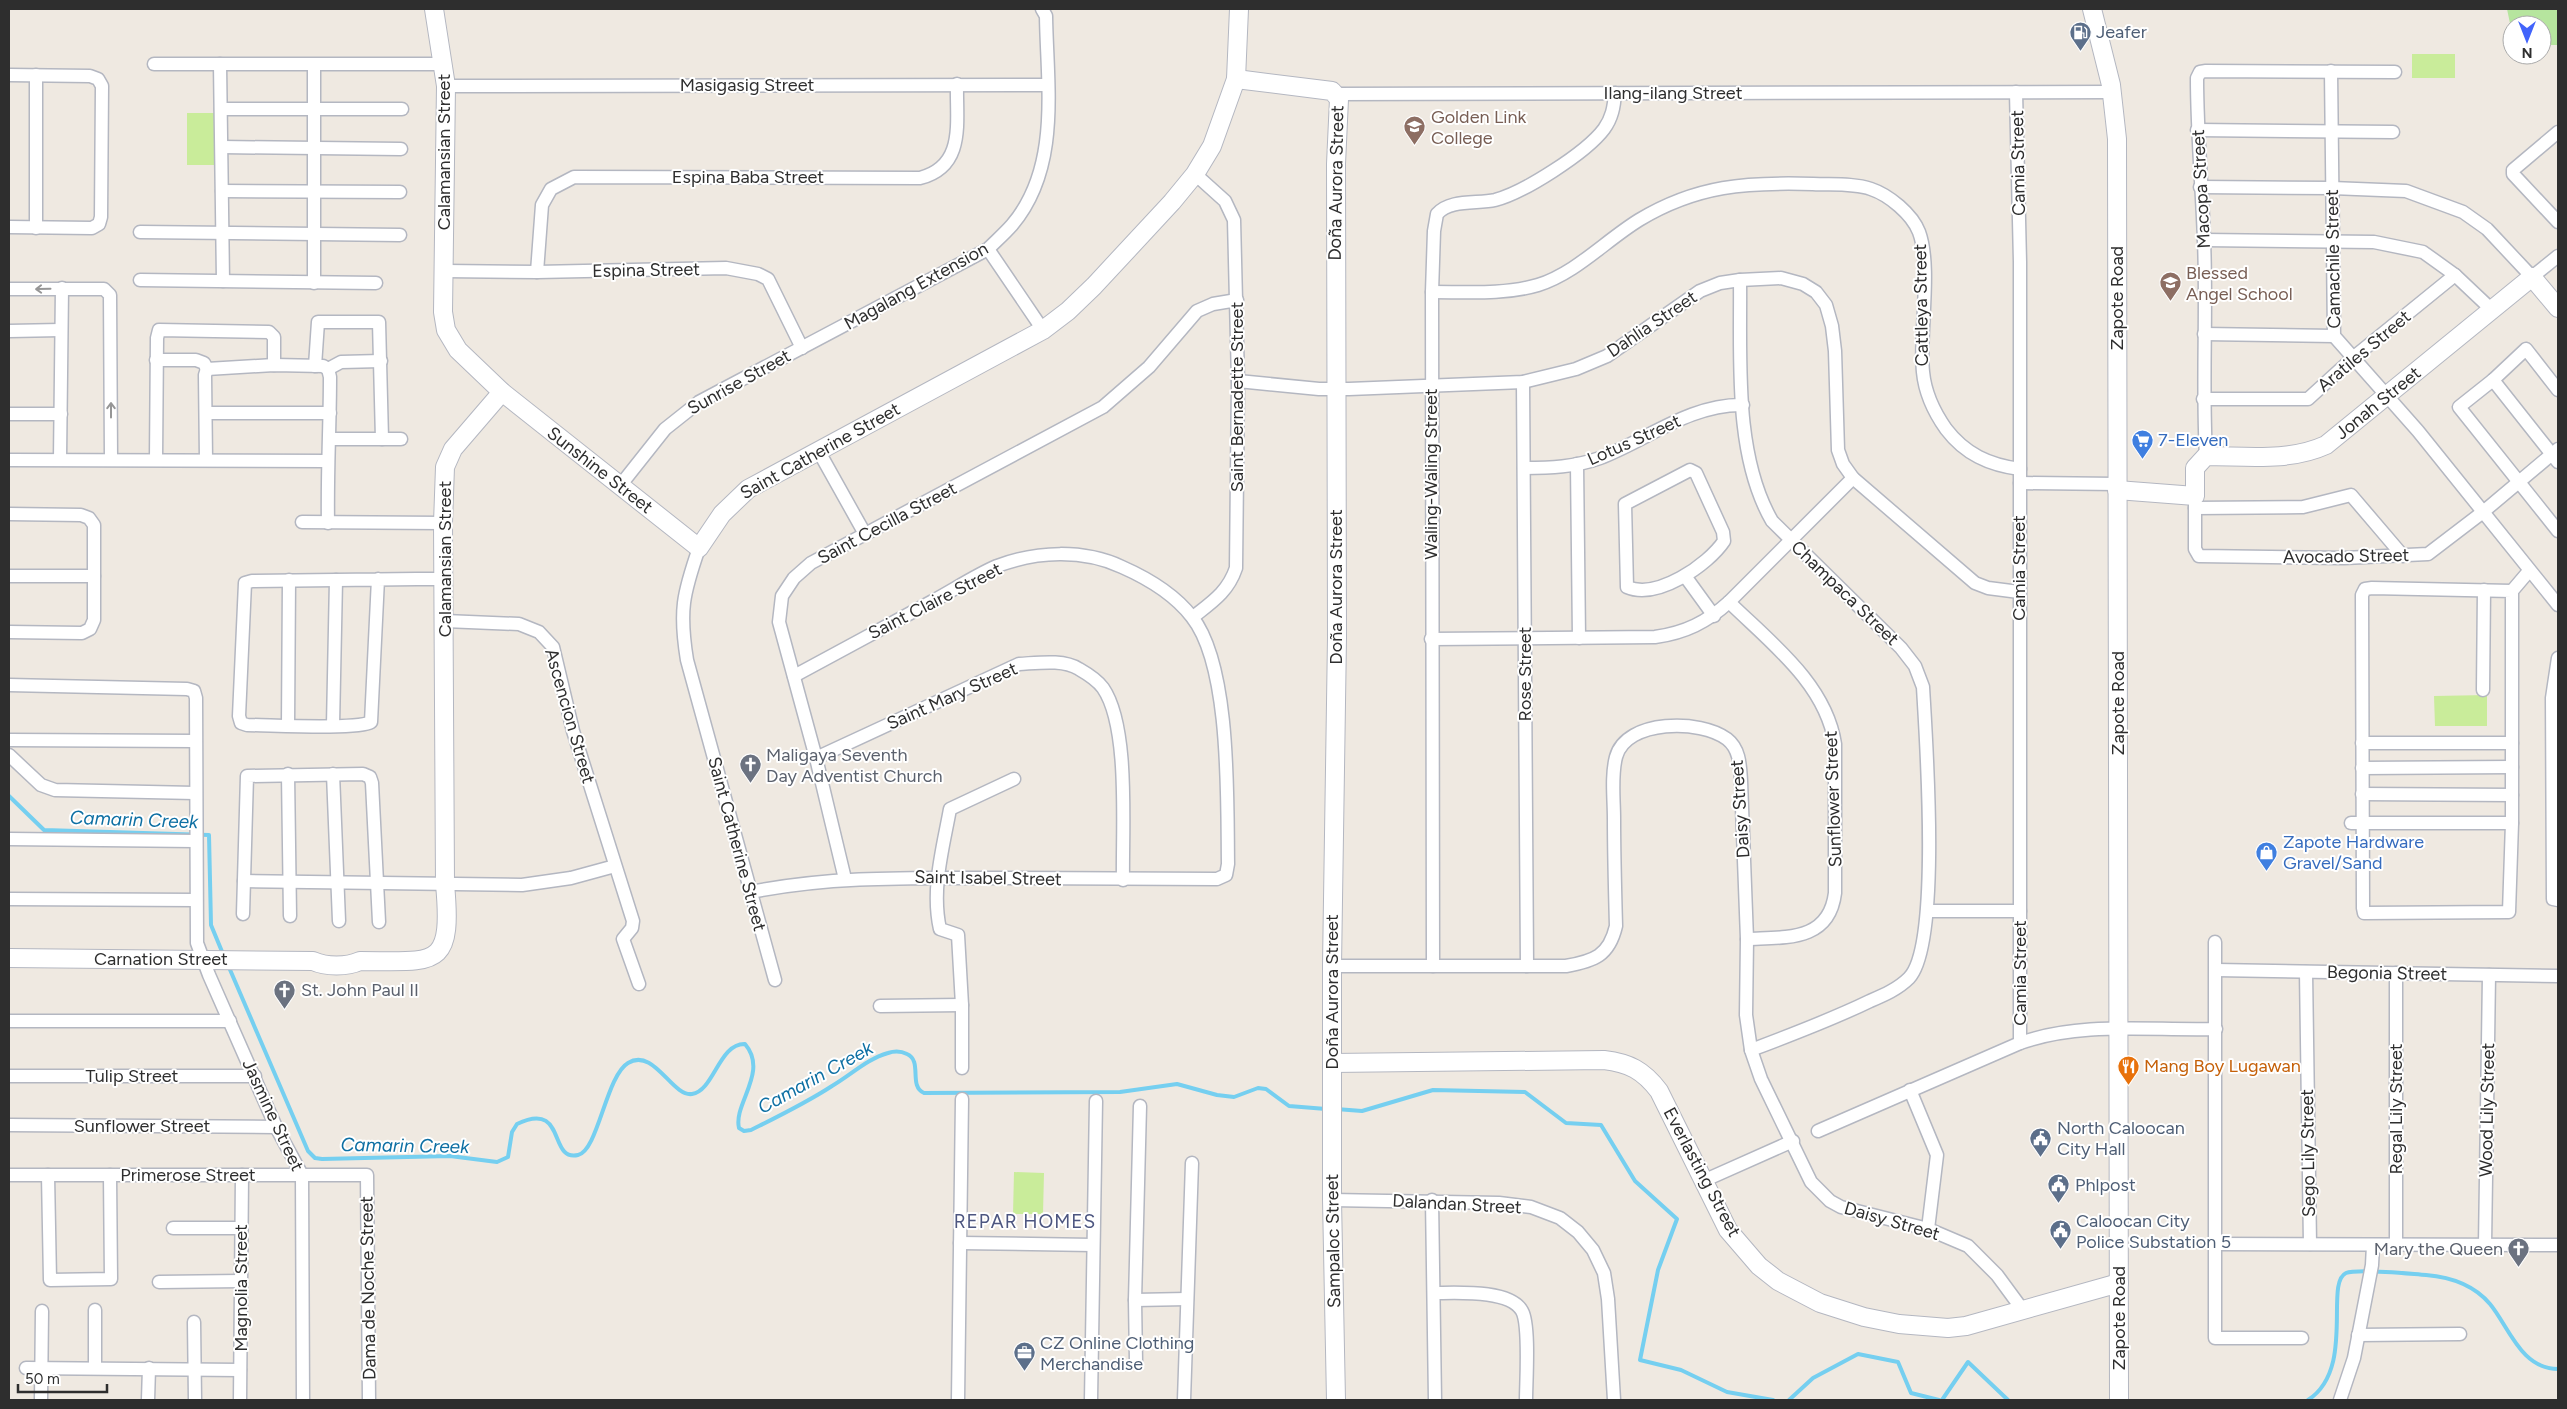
<svg xmlns="http://www.w3.org/2000/svg" width="2567" height="1409" viewBox="0 0 2567 1409" font-family="Figtree,sans-serif">
<rect width="100%" height="100%" fill="#efe9e1"/>
<path fill="#b6e59e" d="M2507 9H2558V45H2542V25H2512V33Z"/>
<g fill="#c9ec9a">
<rect x="2412" y="54" width="43" height="24"/>
<rect x="187" y="113" width="28" height="52"/>
<path d="M2487 695V726H2435L2434 696Z"/>
<path d="M1014 1172 1044 1173 1043 1214H1013Z"/>
</g>
<g fill="none" stroke-linecap="round" stroke-linejoin="round">
<g stroke="#75cff0" stroke-width="4">
<path d="M9 796 44 830 209 835 211 925 223 954"/>
<path d="M228 965 308 1151 315 1158 322 1159 450 1156 497 1162 508 1157 512 1132 517 1124C567 1100 548 1162 578 1155 598 1151 606 1076 628 1063 654 1047 672 1097 692 1094 714 1091 719 1043 745 1044 769 1072 733 1104 739 1128L744 1131 751 1130C779 1116 806 1103 832 1086 851 1075 867 1059 888 1053 894 1051 901 1051 907 1054 923 1061 908 1086 924 1093L1120 1092 1177 1084 1217 1095 1234 1097 1258 1088 1266 1089 1289 1106 1326 1109"/>
<path d="M1336 1109 1362 1111 1433 1090 1525 1092 1566 1123 1601 1125 1635 1181 1677 1219 1658 1270 1640 1360 1681 1370 1727 1392 1773 1400"/>
<path d="M1789 1400 1813 1378 1858 1354 1898 1362 1911 1393 1939 1400"/>
<path d="M1942 1400 1968 1362 2008 1400"/>
<path d="M2308 1400C2356 1369 2324 1283 2346 1273 2358 1268 2411 1274 2426 1275 2450 1277 2474 1285 2490 1304 2509 1327 2521 1369 2558 1369"/>
</g>
<defs>
<g id="street">
<path d="M154 64H443"/>
<path d="M220 64 223 281"/>
<path d="M314 65V283"/>
<path d="M2331 71 2334 336 2418 431 2558 605"/>
<path d="M9 75 90 76 98 79 102 86 101 217 99 224 92 228 9 227"/>
<path d="M36 75V228"/>
<path d="M446 86 1047 85"/>
<path d="M2016 92 2020 262V1043"/>
<path d="M1336 94 2112 92"/>
<path d="M221 109H402"/>
<path d="M2197 130 2393 132"/>
<path d="M2558 132 2513 170V174L2558 222"/>
<path d="M222 147 401 149"/>
<path d="M2200 187 2332 188 2406 191 2463 212 2487 229 2532 277 2558 256"/>
<path d="M222 191 400 192"/>
<path d="M140 232 400 235"/>
<path d="M2204 240 2374 242 2423 252 2455 275 2492 310"/>
<path d="M988 249 1043 330"/>
<path d="M445 271 537 272 726 268 758 274 768 279 802 348"/>
<path d="M537 272 542 205 551 189 574 177 920 178C966 166 956 122 957 84"/>
<path d="M140 280 376 283"/>
<path d="M1740 280C1741 355 1733 454 1772 521L1901 648 1915 666 1923 687C1926 740 1941 945 1909 978 1898 989 1884 995 1870 1001 1831 1020 1791 1035 1751 1050"/>
<path d="M9 289H104L110 295 111 459"/>
<path d="M1432 292C1467 292 1504 295 1538 285 1576 273 1605 241 1639 220 1697 185 1747 182 1813 184 1832 185 1853 183 1871 189 1889 195 1912 214 1919 232 1932 267 1919 334 1923 372 1925 393 1934 412 1946 429 1965 454 1989 465 2020 469"/>
<path d="M9 331 61 330"/>
<path d="M2204 334 2334 336"/>
<path d="M156 360H196L204 363 207 369"/>
<path d="M315 366 318 322H379L382 439"/>
<path d="M207 369 274 365 323 366 328 369 330 377C330 426 327 474 328 523"/>
<path d="M328 369 341 362 381 361"/>
<path d="M2493 380 2558 462"/>
<path d="M1238 381 1319 389H1349L1523 382 1576 369 1607 356 1700 291 1720 283 1740 280 1781 278 1803 284 1816 292 1826 305 1832 326 1835 351 1838 450 1843 464 1853 478 1975 583 1988 588 2019 592"/>
<path d="M1523 382 1527 966"/>
<path d="M2558 390 2526 349 2493 380 2459 407 2558 531"/>
<path d="M2203 399H2308L2354 357 2455 275"/>
<path d="M206 413H330"/>
<path d="M9 414H61"/>
<path d="M330 439H401"/>
<path d="M818 450 865 534"/>
<path d="M2206 456C2202 384 2207 312 2204 240 2202 186 2197 132 2197 78L2200 72 2206 71 2395 72"/>
<path d="M60 459 62 288"/>
<path d="M156 459 157 338 159 330 269 332 274 337V365"/>
<path d="M9 460 327 461"/>
<path d="M206 460 205 375 207 369"/>
<path d="M1577 464 1579 638"/>
<path d="M1524 468C1550 468 1575 467 1600 458 1647 440 1690 404 1743 405"/>
<path d="M1690 470 1696 473 1723 532 1724 541C1708 565 1657 600 1627 587L1625 504Z"/>
<path d="M2020 483 2117 484"/>
<path d="M619 487 665 429 699 402 988 249C996 241 1005 233 1012 225 1061 167 1047 86 1046 16L1042 9"/>
<path d="M2195 496V549L2199 556 2344 558 2428 554 2483 512 2558 449"/>
<path d="M2195 508 2303 507 2351 495 2403 556"/>
<path d="M9 514 81 515 89 518 94 525V620L90 629 82 633 9 632"/>
<path d="M302 522 443 523"/>
<path d="M699 548C683 594 679 611 687 660L775 980"/>
<path d="M9 576H94"/>
<path d="M1685 576 1714 616"/>
<path d="M378 579 371 722C357 730 270 725 247 725L241 723 239 716 245 583 252 581 417 579H444"/>
<path d="M2512 591 2372 588 2365 589 2362 595 2363 908 2364 913 2509 912 2512 823V591L2529 571"/>
<path d="M1729 602C1770 642 1826 684 1835 744V893C1829 942 1785 937 1747 939"/>
<path d="M1193 617C1212 602 1228 592 1236 568L1238 381 1234 220 1225 201 1195 174"/>
<path d="M445 621 519 624 539 632 553 647 573 731 633 921 632 928 623 939 639 984"/>
<path d="M1431 639 1655 637C1685 633 1707 622 1729 602L1853 478"/>
<path d="M2558 658 2552 698 2553 899 2558 900"/>
<path d="M9 685 187 689 194 691 196 698 197 943 209 975 276 1127 302 1175 303 1400"/>
<path d="M2483 690 2484 590"/>
<path d="M288 725 289 580"/>
<path d="M333 725 336 580"/>
<path d="M9 740 195 741"/>
<path d="M2362 743H2512"/>
<path d="M9 755 41 785 55 790 195 793"/>
<path d="M816 758 1019 664C1038 663 1063 659 1079 669 1086 673 1098 681 1103 688 1130 727 1122 831 1123 880"/>
<path d="M2362 768 2512 767"/>
<path d="M288 774 290 916"/>
<path d="M333 774 339 921"/>
<path d="M2362 794 2512 795"/>
<path d="M2351 823H2512"/>
<path d="M9 839 195 841"/>
<path d="M845 879 816 758 779 622 782 596 794 578 811 563 1103 407 1149 367 1197 311 1213 304 1237 300"/>
<path d="M244 881 522 885 571 878 615 866"/>
<path d="M751 892C831 876 911 878 993 878 1067 879 1142 879 1217 879L1226 875 1228 864C1227 801 1231 666 1192 617 1175 595 1147 578 1122 567 1083 549 1037 551 997 566 974 576 952 591 931 602 885 627 840 651 794 676"/>
<path d="M9 899 196 900"/>
<path d="M1928 911H2020"/>
<path d="M243 914 247 776 363 774 370 777 372 783 379 922"/>
<path d="M2215 942V1338H2302"/>
<path d="M1332 966H1566C1594 961 1609 956 1616 926 1615 890 1614 854 1614 819 1614 799 1611 776 1616 757 1626 719 1701 719 1727 739 1740 749 1740 766 1741 781L1747 939 1746 1015 1751 1050 1761 1079 1811 1182 1830 1201 1841 1207 1928 1229 1968 1246 1997 1275 2022 1309"/>
<path d="M1433 966 1432 292 1434 231 1437 214C1450 199 1477 204 1495 200 1523 193 1586 153 1604 129 1612 118 1614 107 1615 93"/>
<path d="M2216 970 2558 976"/>
<path d="M2306 972 2310 1244"/>
<path d="M880 1006 962 1005"/>
<path d="M9 1021H230"/>
<path d="M962 1068V1005L958 935 940 929C931 889 943 848 950 809L1014 779"/>
<path d="M9 1076H255"/>
<path d="M1910 1090 1937 1155 1928 1229"/>
<path d="M9 1125 276 1127"/>
<path d="M1818 1131 2020 1043C2083 1021 2151 1031 2216 1029"/>
<path d="M9 1175H367L369 1400"/>
<path d="M48 1175 50 1280 111 1279 110 1175"/>
<path d="M1703 1181 1793 1141"/>
<path d="M1332 1200 1499 1203 1531 1207 1560 1218 1578 1232 1593 1250 1604 1273 1608 1299 1614 1400"/>
<path d="M1432 1200 1435 1400"/>
<path d="M173 1228H241"/>
<path d="M960 1243 1093 1245"/>
<path d="M2215 1244 2558 1245"/>
<path d="M2396 1245V973"/>
<path d="M2485 1245 2489 975"/>
<path d="M159 1282 241 1281"/>
<path d="M1434 1293C1455 1293 1510 1289 1522 1311 1530 1325 1526 1382 1526 1400"/>
<path d="M1135 1300 1187 1299"/>
<path d="M95 1310V1368"/>
<path d="M194 1322 195 1400"/>
<path d="M2358 1335 2460 1334"/>
<path d="M1136 1362 1135 1300 1140 1106"/>
<path d="M26 1368 240 1370"/>
<path d="M41 1400 42 1311"/>
<path d="M148 1400 149 1368"/>
<path d="M240 1400 242 1175"/>
<path d="M958 1400 962 1099"/>
<path d="M1091 1400 1096 1101"/>
<path d="M1184 1400 1192 1163"/>
<path d="M2340 1400 2354 1358 2372 1265 2373 1245"/>
</g>
<g id="secondary">
<path d="M434 9 446 86 443 312 446 330 458 350 502 392 699 548 722 514 748 489 1043 330 1068 311 1094 286 1172 202 1195 174 1212 146 1236 79 1239 9"/>
<path d="M2092 9 2111 85 2117 139 2119 1400"/>
<path d="M1236 79 1332 91 1339 99 1336 164 1337 637 1332 966V1200L1336 1400"/>
<path d="M2117 490 2195 496V468L2206 456C2246 456 2289 462 2326 445L2532 277 2558 308"/>
<path d="M9 958 313 961C326 967 347 967 360 961 436 961 453 970 445 884L443 523 445 467 453 449 502 392"/>
<path d="M1332 1063 1604 1060C1629 1063 1643 1070 1659 1091L1728 1230 1759 1266 1778 1281 1820 1303 1864 1317 1899 1324 1948 1328 1966 1326 2119 1283"/>
</g>
</defs>
<use href="#street" stroke="#b4b7c1" stroke-width="15"/>
<use href="#secondary" stroke="#b4b7c1" stroke-width="20"/>
<use href="#street" stroke="#fff" stroke-width="12"/>
<use href="#secondary" stroke="#fff" stroke-width="18"/>
</g>
<defs><path id="oneway-shaft" d="M-6 0H5M1.5-3L5.5 0L1.5 3" fill="none" stroke-width="1.6" stroke-linecap="round" stroke-linejoin="round" transform="scale(1.25)"/></defs>
<g stroke="#969696">
<use href="#oneway-shaft" transform="translate(43 289) rotate(179)"/>
<use href="#oneway-shaft" transform="translate(111 410) rotate(-90)"/>
</g>
<defs>
<symbol id="fuel-pin" viewBox="-11 -11 22 30"><path d="M0 17L-7.5 6A9.5 9.5 0 1 1 7.5 6Z" fill="#5c6f8a" stroke="#fff"/><path d="M-5.5-6h7V0h2V4h1.3V-2.5L3-4.5l.8-.8L6-3V5H2.5V1h-1V6h-7ZM-4.2-4.7v3.2H.2V-4.7Z" fill="#fff"/></symbol>
<symbol id="university-pin" viewBox="-11 -11 22 30"><path d="M0 17L-7.5 6A9.5 9.5 0 1 1 7.5 6Z" fill="#8d6e63" stroke="#fff"/><path d="M0-5L7-2L0 1L-7-2ZM-4 1L0 2.5L4 1V4Q0 6-4 4Z" fill="#fff"/></symbol>
<symbol id="school-pin" viewBox="-11 -11 22 30"><path d="M0 17L-7.5 6A9.5 9.5 0 1 1 7.5 6Z" fill="#8d6e63" stroke="#fff"/><path d="M0-5L7-2L0 1L-7-2ZM-4 1L0 2.5L4 1V4Q0 6-4 4Z" fill="#fff"/></symbol>
<symbol id="supermarket-pin" viewBox="-11 -11 22 30"><path d="M0 17L-7.5 6A9.5 9.5 0 1 1 7.5 6Z" fill="#3f7fe0" stroke="#fff"/><path d="M-6-5.5h2.5l.6 2H6L4.5 2H-2.5L-4.4-4H-6ZM-1.5 3.2a1.3 1.3 0 1 0 .1 0ZM3 3.2a1.3 1.3 0 1 0 .1 0Z" fill="#fff"/></symbol>
<symbol id="church-pin" viewBox="-11 -11 22 30"><path d="M0 17L-7.5 6A9.5 9.5 0 1 1 7.5 6Z" fill="#6b7280" stroke="#fff"/><path d="M-1.2-6h2.4v3.5h3.3v2.4h-3.3V6h-2.4V-.1h-3.3v-2.4h3.3Z" fill="#fff"/></symbol>
<symbol id="shop-pin" viewBox="-11 -11 22 30"><path d="M0 17L-7.5 6A9.5 9.5 0 1 1 7.5 6Z" fill="#3f7fe0" stroke="#fff"/><path d="M-5-2.5h2.3a2.7 3.5 0 0 1 5.4 0H5L5.5 6h-11ZM-1.5-2.5h3a1.5 2.3 0 0 0-3 0Z" fill="#fff"/></symbol>
<symbol id="restaurant-pin" viewBox="-11 -11 22 30"><path d="M0 17L-7.5 6A9.5 9.5 0 1 1 7.5 6Z" fill="#e8710a" stroke="#fff"/><path d="M-5-6h1v4h1v-4h1v4h1v-4h1v5L-1.5 .5V6h-2V.5L-5-1ZM5-6V6H3V1.5H1.5Q1.5-4 5-6Z" fill="#fff"/></symbol>
<symbol id="civic-pin" viewBox="-11 -11 22 30"><path d="M0 17L-7.5 6A9.5 9.5 0 1 1 7.5 6Z" fill="#5c6f8a" stroke="#fff"/><path d="M-.6-6.5H3V-4.5H.6V-3L4-1V1h2V6H-6V1h2V-1L-.6-3ZM-1.2 2.5V6h2.4V2.5Z" fill="#fff"/></symbol>
<symbol id="office-pin" viewBox="-11 -11 22 30"><path d="M0 17L-7.5 6A9.5 9.5 0 1 1 7.5 6Z" fill="#5c6f8a" stroke="#fff"/><path d="M-6-3h4V-5.5h4V-3h4V5H-6ZM-1-4.5V-3h2v-1.5ZM-6 0V1H6V0Z" fill="#fff"/></symbol>
</defs>
<g fill-rule="evenodd">
<use href="#fuel-pin" x="2068" y="20" width="25" height="34"/>
<use href="#university-pin" x="1402" y="114" width="25" height="34"/>
<use href="#school-pin" x="2158" y="270" width="25" height="34"/>
<use href="#supermarket-pin" x="2130" y="428" width="25" height="34"/>
<use href="#church-pin" x="738" y="752" width="25" height="34"/>
<use href="#shop-pin" x="2254" y="840" width="25" height="34"/>
<use href="#church-pin" x="272" y="978" width="25" height="34"/>
<use href="#restaurant-pin" x="2116" y="1054" width="25" height="34"/>
<use href="#civic-pin" x="2028" y="1126" width="25" height="34"/>
<use href="#civic-pin" x="2046" y="1172" width="25" height="34"/>
<use href="#civic-pin" x="2048" y="1218" width="25" height="34"/>
<use href="#church-pin" x="2506" y="1236" width="25" height="34"/>
<use href="#office-pin" x="1012" y="1340" width="25" height="34"/>
</g>
<g text-anchor="middle" stroke-width="4" stroke-linejoin="round" paint-order="stroke">
<g font-size="18" fill="#4e5e75" stroke="#fff" text-anchor="start">
<text x="2096" y="38">Jeafer</text>
<text x="2057" y="1134">North Caloocan<tspan x="2057" dy="21">City Hall</tspan></text>
<text x="2075" y="1191">Phlpost</text>
<text x="2076" y="1227">Caloocan City<tspan x="2076" dy="21">Police Substation 5</tspan></text>
<text x="1040" y="1349">CZ Online Clothing<tspan x="1040" dy="21">Merchandise</tspan></text>
</g>
<g font-size="18" fill="#2e2e2e" stroke="#fff">
<text x="747" y="91">Masigasig Street</text>
<text x="1673" y="99">Ilang-ilang Street</text>
<text transform="translate(444 152) rotate(-90)" y="6">Calamansian Street</text>
<text transform="translate(2018 163) rotate(-91)" y="6">Camia Street</text>
<text x="748" y="183">Espina Baba Street</text>
<text transform="translate(1336 183) rotate(-89)" y="6">Doña Aurora Street</text>
<text transform="translate(2201 189) rotate(-93)" y="6">Macopa Street</text>
<text transform="translate(2333 259) rotate(-91)" y="6">Camachile Street</text>
<text transform="translate(646 270) rotate(-1)" y="6">Espina Street</text>
<text transform="translate(916 286) rotate(-29)" y="6">Magalang Extension</text>
<text transform="translate(2117 298) rotate(-90)" y="6">Zapote Road</text>
<text transform="translate(1921 305) rotate(-91)" y="6">Cattleya Street</text>
<text transform="translate(1652 324) rotate(-34)" y="6">Dahlia Street</text>
<text transform="translate(2364 351) rotate(-40)" y="6">Aratiles Street</text>
<text transform="translate(739 382) rotate(-29)" y="6">Sunrise Street</text>
<text transform="translate(1237 397) rotate(-90)" y="6">Saint Bernadette Street</text>
<text transform="translate(2378 403) rotate(-39)" y="6">Jonah Street</text>
<text transform="translate(1634 440) rotate(-24)" y="6">Lotus Street</text>
<text transform="translate(820 451) rotate(-29)" y="6">Saint Catherine Street</text>
<text transform="translate(600 470) rotate(38)" y="6">Sunshine Street</text>
<text transform="translate(1431 474) rotate(-90)" y="6">Waling-Waling Street</text>
<text transform="translate(887 523) rotate(-28)" y="6">Saint Cecilla Street</text>
<text transform="translate(2346 556) rotate(-1)" y="6">Avocado Street</text>
<text transform="translate(445 559) rotate(-90)" y="6">Calamansian Street</text>
<text transform="translate(2019 568) rotate(-90)" y="6">Camia Street</text>
<text transform="translate(1336 587) rotate(-90)" y="6">Doña Aurora Street</text>
<text transform="translate(1845 593) rotate(44)" y="6">Champaca Street</text>
<text transform="translate(935 601) rotate(-27)" y="6">Saint Claire Street</text>
<text transform="translate(1525 674) rotate(-90)" y="6">Rose Street</text>
<text transform="translate(952 696) rotate(-24)" y="6">Saint Mary Street</text>
<text transform="translate(2118 703) rotate(-90)" y="6">Zapote Road</text>
<text transform="translate(570 716) rotate(74)" y="6">Ascencion Street</text>
<text transform="translate(1833 799) rotate(-92)" y="6">Sunflower Street</text>
<text transform="translate(1740 809) rotate(-94)" y="6">Daisy Street</text>
<text transform="translate(737 844) rotate(75)" y="6">Saint Catherine Street</text>
<text transform="translate(988 878) rotate(1)" y="6">Saint Isabel Street</text>
<text x="161" y="965">Carnation Street</text>
<text transform="translate(2020 973) rotate(-90)" y="6">Camia Street</text>
<text transform="translate(2387 973) rotate(1)" y="6">Begonia Street</text>
<text transform="translate(1332 992) rotate(-90)" y="6">Doña Aurora Street</text>
<text x="132" y="1082">Tulip Street</text>
<text transform="translate(2396 1109) rotate(-90)" y="6">Regal Lily Street</text>
<text transform="translate(2487 1110) rotate(-89)" y="6">Wood Lily Street</text>
<text transform="translate(273 1115) rotate(65)" y="6">Jasmine Street</text>
<text x="142" y="1132">Sunflower Street</text>
<text transform="translate(2308 1153) rotate(-91)" y="6">Sego Lily Street</text>
<text transform="translate(1702 1172) rotate(62)" y="6">Everlasting Street</text>
<text x="188" y="1181">Primerose Street</text>
<text transform="translate(1457 1204) rotate(3)" y="6">Dalandan Street</text>
<text transform="translate(1892 1221) rotate(16)" y="6">Daisy Street</text>
<text transform="translate(1333 1241) rotate(-91)" y="6">Sampaloc Street</text>
<text transform="translate(241 1288) rotate(-90)" y="6">Magnolia Street</text>
<text transform="translate(368 1288) rotate(-91)" y="6">Dama de Noche Street</text>
<text transform="translate(2119 1318) rotate(-90)" y="6">Zapote Road</text>
</g>
<g font-size="18" fill="#785e54" stroke="#fff" text-anchor="start">
<text x="1431" y="123">Golden Link<tspan x="1431" dy="21">College</tspan></text>
<text x="2186" y="279">Blessed<tspan x="2186" dy="21">Angel School</tspan></text>
</g>
<g font-size="18" fill="#366cbe" stroke="#fff" text-anchor="start">
<text x="2158" y="446">7-Eleven</text>
<text x="2283" y="848">Zapote Hardware<tspan x="2283" dy="21">Gravel/Sand</tspan></text>
</g>
<g font-size="18" fill="#5b616d" stroke="#fff" text-anchor="start">
<text x="766" y="761">Maligaya Seventh<tspan x="766" dy="21">Day Adventist Church</tspan></text>
<text x="301" y="996">St. John Paul II</text>
<text x="2503" y="1255" text-anchor="end">Mary the Queen</text>
</g>
<g font-size="18" fill="#c56008" stroke="#fff" text-anchor="start">
<text x="2144" y="1072">Mang Boy Lugawan</text>
</g>
<g font-size="19" font-style="italic" fill="#0d6fa3" stroke="#fff">
<text transform="translate(134 819) rotate(2)" y="7">Camarin Creek</text>
<text transform="translate(815 1077) rotate(-29)" y="7">Camarin Creek</text>
<text transform="translate(405 1145) rotate(1)" y="7">Camarin Creek</text>
</g>
<g font-size="19" letter-spacing="1" fill="#4d5680" stroke="#fff">
<text x="1025" y="1228">REPAR HOMES</text>
</g>
</g>
<rect width="2567" height="1409" fill="none" stroke="#2e2e2e" stroke-width="20"/>
<g transform="translate(2527 40) rotate(180)"><circle r="24" fill="#ffffff" stroke="#ababab"/>
<path d="M0-4L9 19L0 12L-9 19Z" fill="#4264fb"/>
<text y="-8" font-size="14" font-weight="bold" text-anchor="middle" fill="#2e2e2e">N</text>
</g>
<path d="M18 1384v8h89v-8" fill="none" stroke="#2e2e2e" stroke-width="2.5"/>
<text x="25" y="1384" font-size="15" fill="#2e2e2e" stroke="#ffffff" stroke-width="4" paint-order="stroke">50 m</text>
</svg>
